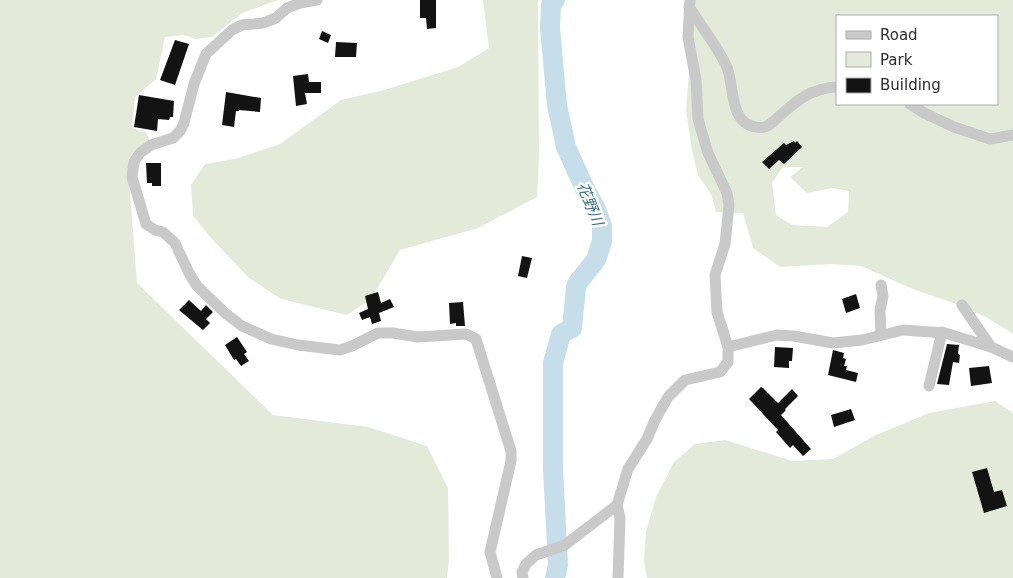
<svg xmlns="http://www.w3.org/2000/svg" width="1013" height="578" viewBox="0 0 1013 578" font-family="'DejaVu Sans','Noto Sans JP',sans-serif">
<rect width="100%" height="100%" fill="#fff"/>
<g fill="#e3ead9" fill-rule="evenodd">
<path d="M0 0H278L242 13 212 37 196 39 183 35 165 37 156 79 135 97 132 128 146 132 150 141 129 178 137 283 273 415 368 427 427 446 448 488 449 558 447 578H0Z"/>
<path d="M483 0H538L539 157 537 197 478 228 400 250 371 299 347 315 281 299 249 278 211 238 193 216 191 185 205 164 235 159 280 144 341 100 384 90 458 67 489 48Z"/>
<path d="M695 0H1013V334L986 317 954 303 915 290 861 266 831 264 780 267 753 248 743 213 716 212 711 194 698 175 692 150 686 110ZM837 16H997V104H837ZM783 167H803L790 177 807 193 832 188 849 191 848 212 827 227 792 225 776 215 772 183Z"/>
<path d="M995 401 1013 413V578H647L644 561 646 532 656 497 674 462 695 444 725 440 792 461 833 459 876 435 929 413Z"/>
</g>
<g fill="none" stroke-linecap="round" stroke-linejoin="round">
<path stroke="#c5deea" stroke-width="20" d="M555 578 558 565 553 469V363L561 334 572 328 576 287 579 281 596 260 602 241V226L595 207 585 189 566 147 557 105 550 28 551 5 555 0"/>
</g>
<g fill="#131313">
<path d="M420 0H436V28L427 29 426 18H420Z"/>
<path d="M322 31 331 35 328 43 319 39Z"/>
<path d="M175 40 189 44 175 85 160 80Z"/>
<path d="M336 42 357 43 356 57H335Z"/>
<path d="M308 74 309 82H321V93H305L307 104 296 106 293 76Z"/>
<path d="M226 92 261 98 260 112 239 110V111H236L234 127 222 125Z"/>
<path d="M139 95 174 101 173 117H170L169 120 158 119 157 131 134 127Z"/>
<path d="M794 141 795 143 797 141 802 147 784 164 779 160 769 169 762 162 784 143 786 145Z"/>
<path d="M146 163H161V186H152V183H147Z"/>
<path d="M522 256 532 258 527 278 518 276Z"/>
<path d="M378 292 381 303 390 299 394 307 379 313 381 321 372 324 370 317 362 320 359 313 368 309 365 296Z"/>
<path d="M856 294 860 308 846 313 842 299Z"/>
<path d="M189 300 201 311 206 305 213 312 206 319 210 323 203 330 179 310Z"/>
<path d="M463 302 465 326H456V323L450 324 449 303Z"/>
<path d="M237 337 247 352 244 354 249 361 241 366 236 359 234 360 225 345Z"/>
<path d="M947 344 959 345 958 354 960 355 959 363 953 362 949 385 937 384Z"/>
<path d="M775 347 793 348 792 361H789V368L774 367Z"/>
<path d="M833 350 844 353 843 358 846 359 844 366H847L846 370 858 373 856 382 828 375Z"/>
<path d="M989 366 992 383 971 386 969 368Z"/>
<path d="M761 387 763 388 778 403 792 389 798 396 785 409 786 410 781 415 811 449 803 456 793 445 790 448 776 432 778 430 749 399Z"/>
<path d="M851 409 855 420 834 427 831 415Z"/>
<path d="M987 468 994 492 1002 490 1007 506 984 513 972 472Z"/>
</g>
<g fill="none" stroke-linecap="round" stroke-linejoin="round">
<g stroke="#c9c9c9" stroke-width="11">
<path d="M317 0 300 3 287 8 276 18 263 23 242 25 232 30 206 54 194 84 184 123 180 131 173 138 151 145 140 153 134 162 132 177 146 224 155 230 163 232 175 243 189 273 197 286 225 313 242 326 271 339 298 345 340 350 352 346 378 333H393L418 337 466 334 476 339 511 451V461L490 552 497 578"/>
<path d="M689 7C701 26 716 45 726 65 735 83 728 122 755 127 764 129 769 126 775 120 794 103 809 88 837 87"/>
<path d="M910 104 924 113 954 127 990 139 1013 135"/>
<path d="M881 285 883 296 880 310 881 335"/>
<path d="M962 305 991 347"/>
<path d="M728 347 777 335 794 336 833 343 862 340 903 330 945 333 991 347 1013 357"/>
<path d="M929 386 942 332"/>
<path d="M523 578 522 572 526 564 536 555 565 545 617 505"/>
<path d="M618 578 620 518 617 505 628 469 647 439 655 420 668 397 685 380 720 372 728 362V347L717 312 715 275 725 244 729 205 727 193 708 153 698 119 696 80 688 37 690 0"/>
</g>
</g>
<g text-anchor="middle" stroke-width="5" stroke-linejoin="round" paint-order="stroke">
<g font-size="15" font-style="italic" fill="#3c728b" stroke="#fff">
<text transform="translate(590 204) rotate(68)" y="5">花野川</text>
</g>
</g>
<rect x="836" y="15" width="162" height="90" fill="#ffffff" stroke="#ababab"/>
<rect x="846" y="31" width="25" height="8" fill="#c9c9c9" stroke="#ababab"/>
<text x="880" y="40" font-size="15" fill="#2c2c2c">Road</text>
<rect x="846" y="52" width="25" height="15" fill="#e3ead9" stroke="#ababab"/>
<text x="880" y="65" font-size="15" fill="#2c2c2c">Park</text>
<rect x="846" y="78" width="25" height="15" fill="#131313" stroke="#ababab"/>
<text x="880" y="90" font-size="15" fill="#2c2c2c">Building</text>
</svg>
